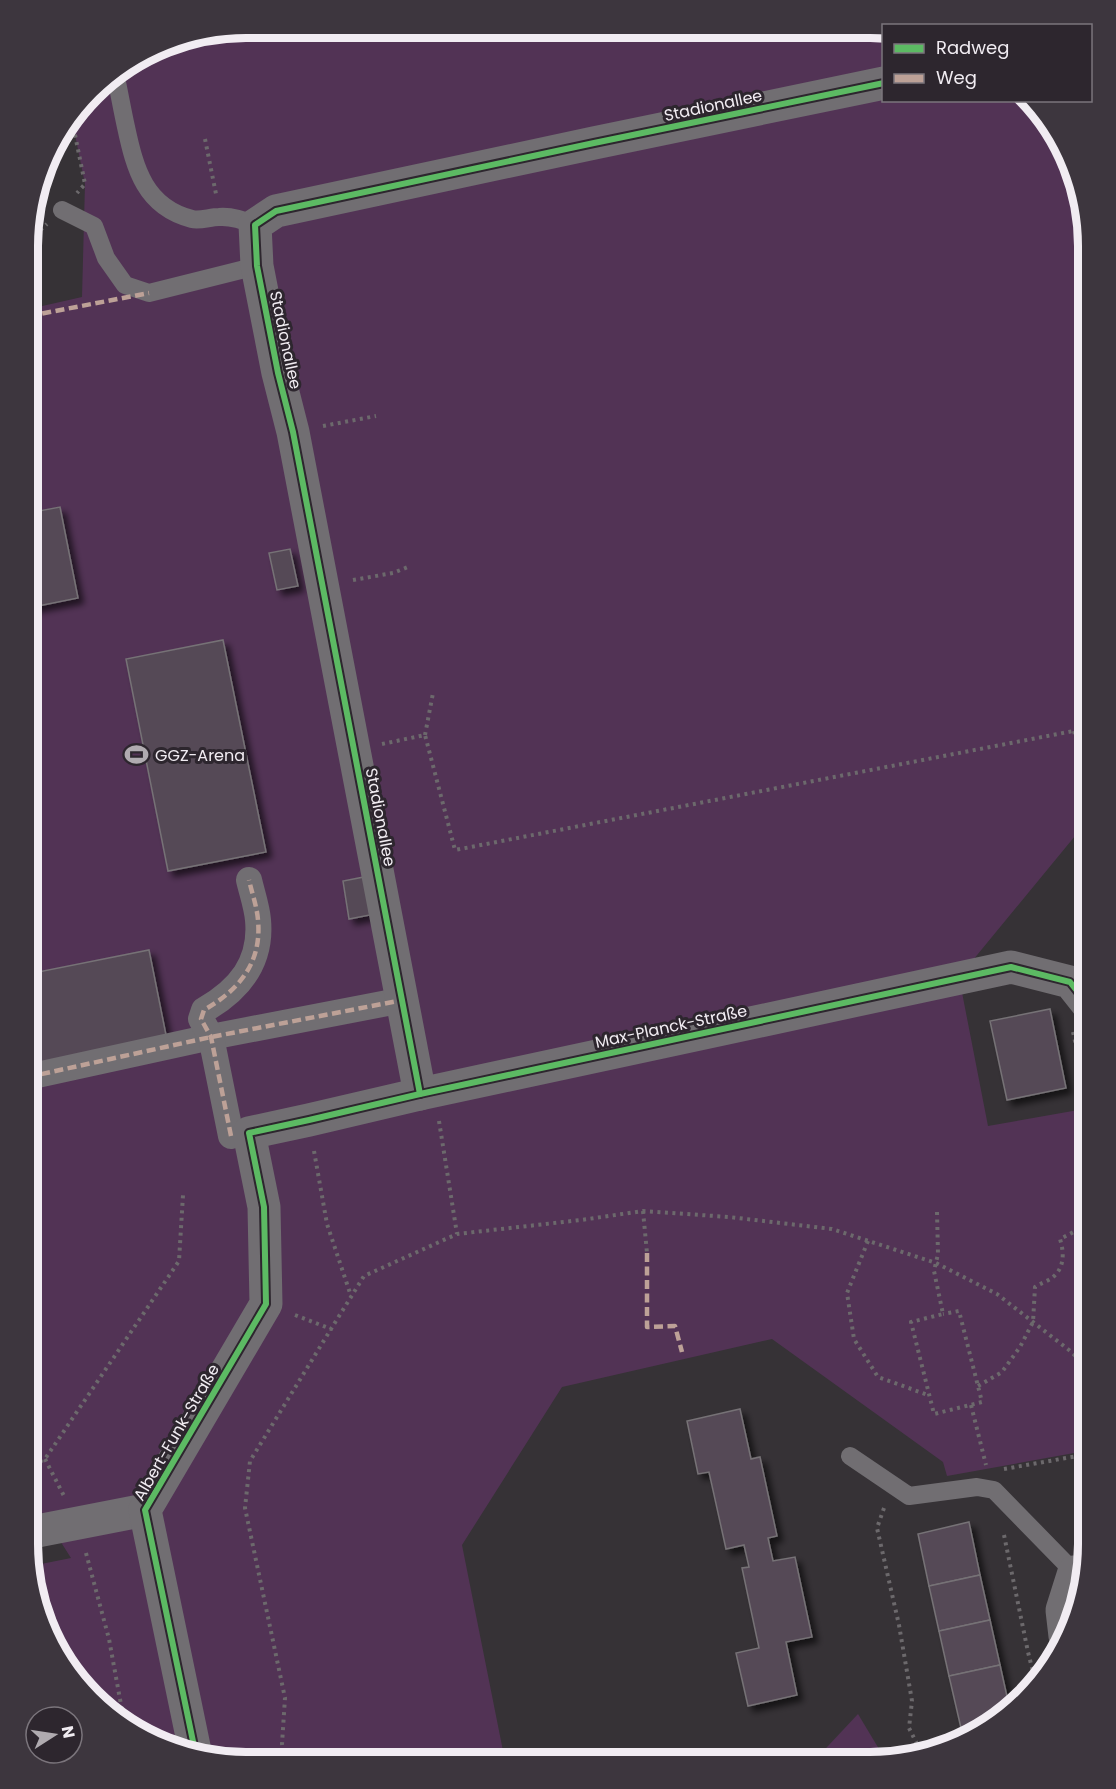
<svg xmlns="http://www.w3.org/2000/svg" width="1116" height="1789" viewBox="0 0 1116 1789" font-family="Poppins,sans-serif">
<defs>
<filter id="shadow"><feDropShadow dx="5.5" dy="5.5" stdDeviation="3" flood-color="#0009"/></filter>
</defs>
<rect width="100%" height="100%" fill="#363236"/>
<g fill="#523355">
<path d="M246 27 883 29 884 100 1025 101 1072 162 1089 246V819L959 977 988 1126 1084 1109 1089 1133V1449L1074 1453 947 1476 943 1462 772 1339 562 1387 462 1545 505 1761 217 1760 113 1717 72 1677 44 1627 31 1566 71 1558 31 1495H27L29 309 82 297 85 184 72 120 101 82 162 44Z"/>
<path d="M858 1714 885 1759 871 1762H813Z"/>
</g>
<g fill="#554956" stroke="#767276" stroke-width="1.5" filter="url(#shadow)">
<path d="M60 507 78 598 28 608V513Z"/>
<path d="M290 549 298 586 277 590 269 553Z"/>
<path d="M223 640 266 852 168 871 126 659Z"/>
<path d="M364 877 370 915 349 919 343 881Z"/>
<path d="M149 950 167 1040 28 1068V974Z"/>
<path d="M1050 1009 1066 1088 1007 1100 990 1021Z"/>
<path d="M740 1409 751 1459 760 1457 777 1536 768 1538 773 1561 795 1557 812 1637 786 1642 797 1695 748 1706 736 1653 759 1648 742 1568 749 1567 744 1545 726 1549 709 1472 698 1474 687 1421Z"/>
<path d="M969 1522 980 1575 929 1586 918 1534Z"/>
<path d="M980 1575 990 1620 939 1631 929 1586Z"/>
<path d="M990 1620 1000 1665 949 1676 939 1631Z"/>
<path d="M1000 1665 1010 1710 997 1720 961 1728 949 1676Z"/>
</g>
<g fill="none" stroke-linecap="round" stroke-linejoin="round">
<g stroke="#6c696c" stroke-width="4" stroke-dasharray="3 4.5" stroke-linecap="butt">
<path d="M72 120 85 184 77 193"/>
<path d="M205 139 216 194"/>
<path d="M29 240 47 224"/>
<path d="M323 426 376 416"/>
<path d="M353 580 393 573 408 567"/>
<path d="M1074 731 1089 793"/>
<path d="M425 735 433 693"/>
<path d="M382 744 425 735 455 850 1089 728"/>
<path d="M1073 1032 1089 1105"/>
<path d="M439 1121 457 1234"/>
<path d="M314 1151 327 1224 351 1296"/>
<path d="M643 1211 647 1253"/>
<path d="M937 1212 938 1254 934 1271 943 1314 911 1322 934 1414 982 1402 959 1311 943 1314"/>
<path d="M868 1241 847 1293 854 1339 878 1377 928 1395"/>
<path d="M295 1315 331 1329 364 1276 457 1234 581 1220 643 1211 729 1217 832 1229 936 1263 997 1294 1069 1350 1089 1368"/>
<path d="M978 1386 1002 1372 1020 1347 1033 1322 1035 1287C1041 1283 1048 1281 1053 1277 1065 1267 1064 1252 1060 1239L1089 1224"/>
<path d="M971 1405 986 1465"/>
<path d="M45 1459 64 1496"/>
<path d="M27 1469 45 1459 179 1261 183 1195"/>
<path d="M1004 1469 1089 1454"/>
<path d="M884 1508 877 1528 899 1625 912 1701 909 1728 921 1752"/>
<path d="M1004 1535 1028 1652 1036 1684"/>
<path d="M86 1553 109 1639 124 1721"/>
<path d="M284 1760 282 1744 285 1698 245 1508 250 1461 331 1329"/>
</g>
<g stroke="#716e72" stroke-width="18">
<path d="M115 73C119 91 122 109 126 127 135 169 145 207 192 219 200 221 210 217 219 217 232 216 243 220 255 225"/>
<path d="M62 210 94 226 106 258 125 285 149 293 257 266"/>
<path d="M850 1456 909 1496 977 1487 994 1490 1074 1572"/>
</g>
<g stroke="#716e72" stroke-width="26">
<path d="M28 1077 211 1037 403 1000"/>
<path d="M231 1136 211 1037 201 1019 204 1010C239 990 262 963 258 920 257 907 252 893 249 880"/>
</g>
<g stroke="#716e72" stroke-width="33">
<path d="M420 1094 293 432 278 373 257 266 255 225 276 211 594 143 884 83"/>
<path d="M27 1533 145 1510"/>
<path d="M1065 1636 1062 1610 1074 1572"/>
<path d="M195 1751 145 1510 266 1304 264 1207 249 1133 309 1120 420 1094 1011 967 1070 982 1089 1006"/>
</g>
<g stroke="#bda197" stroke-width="4.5" stroke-dasharray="9 4.5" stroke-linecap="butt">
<path d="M29 316 149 293"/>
<path d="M28 1077 211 1037 403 1000"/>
<path d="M231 1136 211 1037 201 1019 204 1010C239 990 262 963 258 920 257 907 252 893 249 880"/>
<path d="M647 1253V1327L675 1326 682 1352"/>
</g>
<defs>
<g id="cycleway">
<path d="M420 1094 293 432 278 373 257 266 255 225 276 211 594 143 884 83"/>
<path d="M195 1751 145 1510 266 1304 264 1207 249 1133 309 1120 420 1094 1011 967 1070 982 1089 1006"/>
</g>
</defs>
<use href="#cycleway" stroke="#2d262e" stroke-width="10"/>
<use href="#cycleway" stroke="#5cba63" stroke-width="6"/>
</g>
<defs>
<symbol id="stadium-bare" viewBox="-9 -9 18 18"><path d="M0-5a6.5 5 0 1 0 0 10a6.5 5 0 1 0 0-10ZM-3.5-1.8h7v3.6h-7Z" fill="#b0abb0" stroke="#2d262e" stroke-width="2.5" paint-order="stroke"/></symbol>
</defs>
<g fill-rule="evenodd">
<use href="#stadium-bare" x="120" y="738" width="33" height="33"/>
</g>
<g text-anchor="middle" stroke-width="6" stroke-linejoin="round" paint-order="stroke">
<g font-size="16" fill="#f1ecf2" stroke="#2d262e">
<text transform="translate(713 105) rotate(-12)" y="6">Stadionallee</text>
<text transform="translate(286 340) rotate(78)" y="6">Stadionallee</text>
<text transform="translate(381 817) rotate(79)" y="6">Stadionallee</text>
<text transform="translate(671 1026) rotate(-12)" y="6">Max-Planck-Straße</text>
<text transform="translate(176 1432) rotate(-60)" y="6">Albert-Funk-Straße</text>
</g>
<g font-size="16" fill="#f1ecf2" stroke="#2d262e" text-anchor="start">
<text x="155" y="761">GGZ-Arena</text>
</g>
</g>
<path d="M0 0H1116V1789H0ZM246 38H870A208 208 0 0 1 1078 246V1544A208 208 0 0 1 870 1752H246A208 208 0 0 1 38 1544V246A208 208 0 0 1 246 38Z" fill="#3d363e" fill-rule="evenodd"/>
<path fill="none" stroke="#f1ecf2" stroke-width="8" d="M246 38H870A208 208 0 0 1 1078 246V1544A208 208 0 0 1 870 1752H246A208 208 0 0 1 38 1544V246A208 208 0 0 1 246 38Z"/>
<rect x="882" y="24" width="210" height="78" fill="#2d262e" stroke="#7b757c" stroke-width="1.5"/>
<rect x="894" y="44" width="30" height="9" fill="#5cba63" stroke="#7b757c" stroke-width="1.5"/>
<text x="936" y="54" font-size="18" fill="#f1ecf2">Radweg</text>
<rect x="894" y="74" width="30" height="9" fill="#bda197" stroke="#7b757c" stroke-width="1.5"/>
<text x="936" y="84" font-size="18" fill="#f1ecf2">Weg</text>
<g transform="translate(54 1735) rotate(78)"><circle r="28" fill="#2d262e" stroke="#7b757c" stroke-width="1.5"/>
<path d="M0-4.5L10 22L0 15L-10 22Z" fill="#b0abb0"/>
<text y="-9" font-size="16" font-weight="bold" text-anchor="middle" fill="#f1ecf2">N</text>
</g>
</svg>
